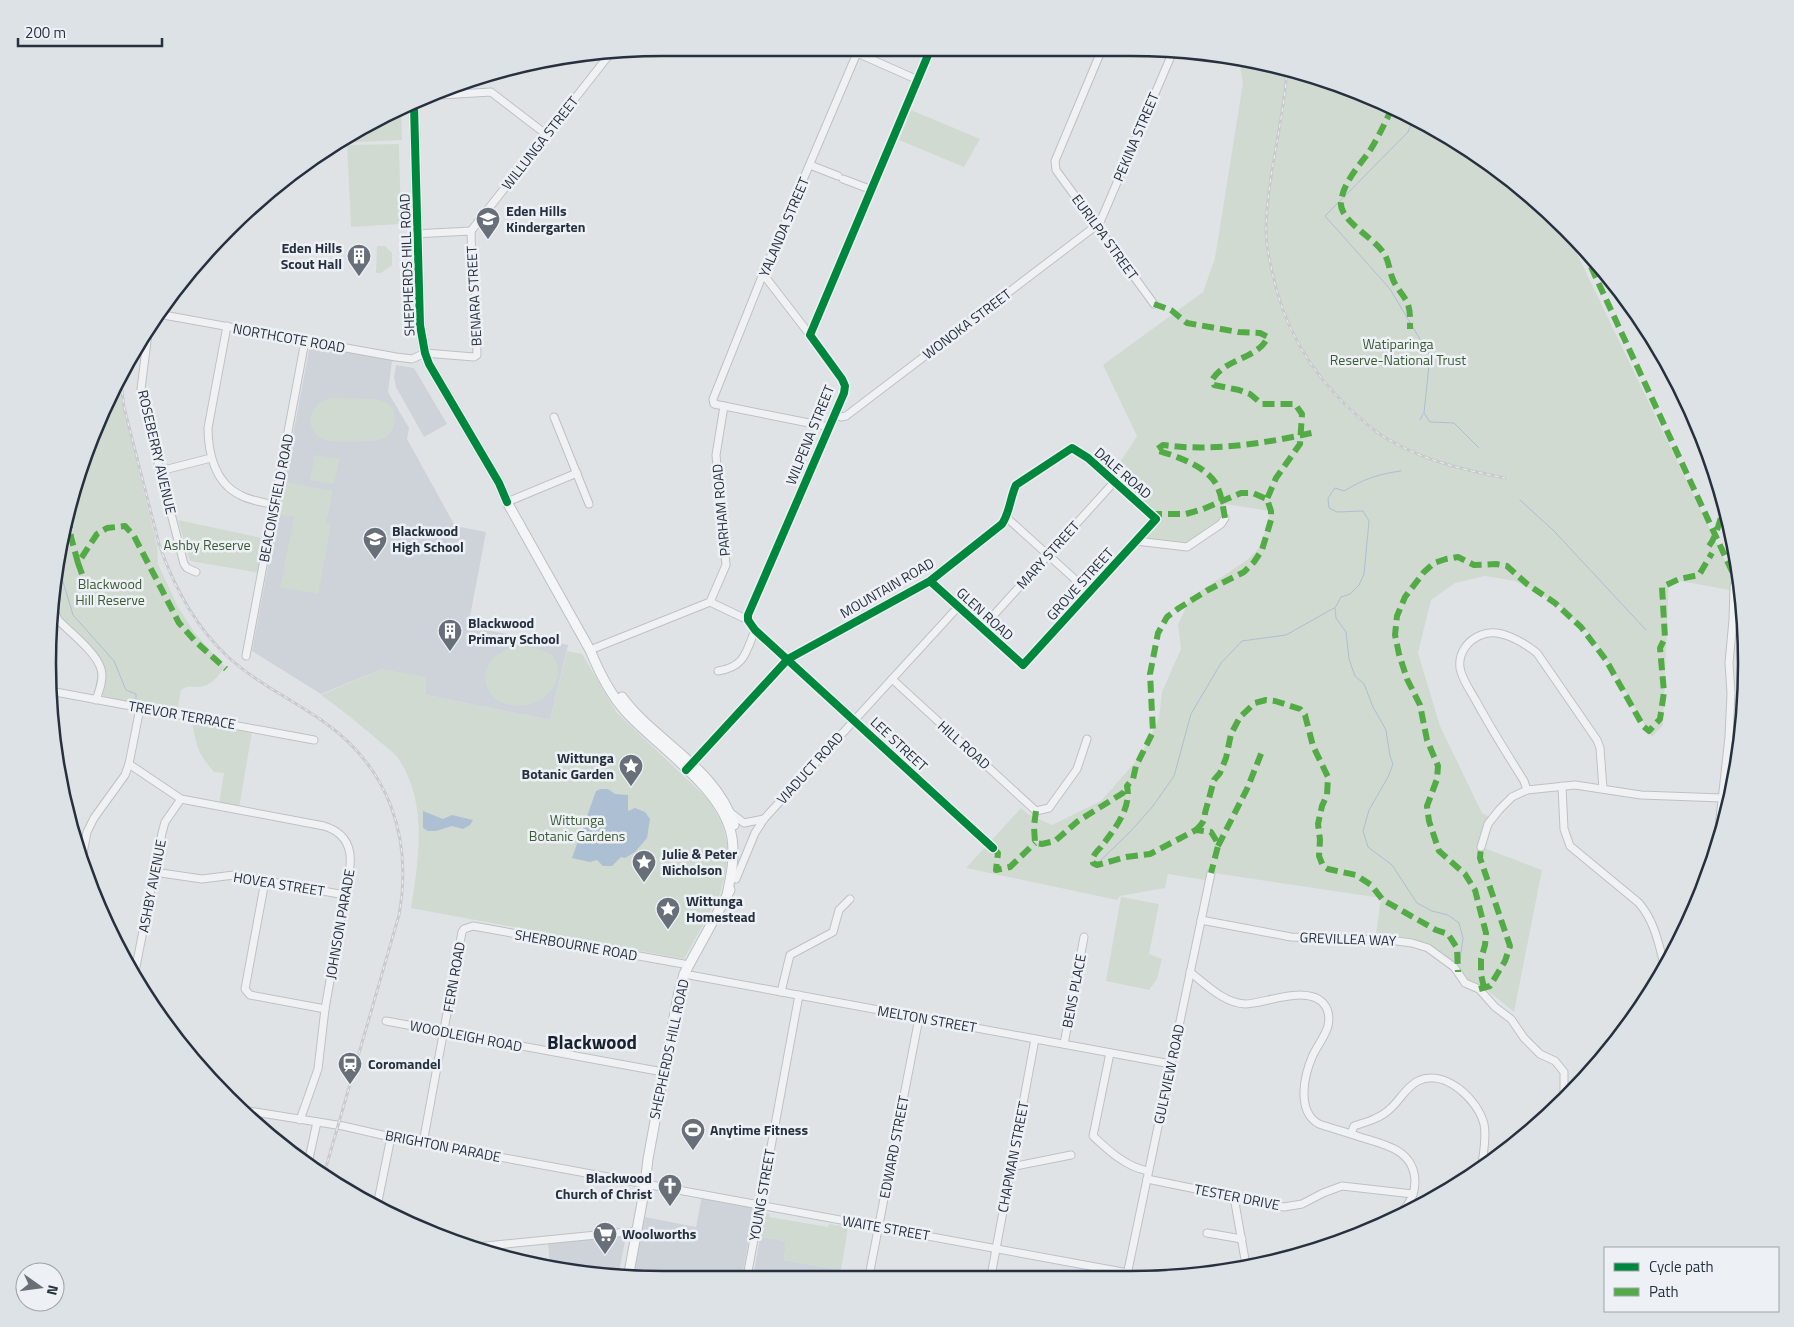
<svg xmlns="http://www.w3.org/2000/svg" width="1794" height="1327" viewBox="0 0 1794 1327" font-family="'Titillium Web',sans-serif">
<rect width="100%" height="100%" fill="#e0e3e6"/>
<g fill="#ced2d9">
<path d="M310 345 392 360 388 392 409 428 407 439 455 526 486 532 468 627 568 645 550 720 426 695 382 669 321 694 252 651Z"/>
<path d="M396 365 414 368 447 424 424 437 396 387 394 377Z"/>
<path d="M702 1196 755 1206 742 1277 633 1278 645 1217 696 1227Z"/>
<path d="M621 1237 625 1241 618 1277 550 1266 548 1243Z"/>
<path d="M760 1237 786 1241 784 1260 841 1270 864 1277H753Z"/>
</g>
<g fill="#d1dad1">
<path d="M1239 60 1290 68 1366 95 1472 151 1566 228 1571 234 1570 239 1733 577 1730 590 1669 579 1663 725 1652 737 1594 638 1557 603 1515 581 1485 576 1455 583 1431 600 1418 653 1440 726 1482 813 1489 817 1479 846 1542 870 1514 1012 1487 990 1468 980 1454 962 1430 945 1411 938 1376 934 1381 898 1207 872 1205 880 1168 874 1165 888 1120 896 1117 900 966 868 1021 808 1028 814 1052 825 1101 801 1137 760 1150 738 1159 718 1162 692 1181 649 1178 625 1190 598 1247 560 1258 549 1267 527 1270 511 1225 504 1219 520 1187 543 1143 538 1159 520 1113 473 1137 436 1103 365 1203 292 1215 258 1243 83Z"/>
<path d="M911 110 980 139 964 167 899 140Z"/>
<path d="M401 111 402 140 338 143 355 130Z"/>
<path d="M399 144 401 224 351 227 347 145Z"/>
<path d="M377 246H385L392 253V265L381 273H376Z"/>
<path d="M120 376 118 385 157 546 158 564 178 607 194 632 225 667C220 673 213 684 204 686 195 689 191 683 181 690L177 711 107 700 101 693 104 675V664L96 653 62 622 55 607 59 544 111 391Z"/>
<path d="M331 398 377 399 390 405 393 410C395 418 396 426 391 432 388 436 383 439 378 440 369 442 331 442 324 440 312 435 307 422 313 411 317 404 323 400 331 398Z"/>
<path d="M315 455 339 459 334 484 310 480Z"/>
<path d="M285 482 333 491 326 523 331 524 318 594 280 587 294 517 279 514Z"/>
<path d="M178 520 266 539 260 573 190 561Z"/>
<path d="M521 646C530 648 542 648 550 654 555 657 558 665 558 671 558 700 517 716 495 698 481 688 483 666 496 656 504 650 512 648 521 646Z"/>
<path d="M567 651 582 654 617 713 708 799 722 823 728 846 726 870 720 894 684 959 411 908C419 857 428 803 398 758 393 751 384 746 378 740 359 724 341 709 321 695L382 669 426 677V695L550 720Z"/>
<path d="M192 722 252 732 239 808 219 804 224 773 214 772C197 752 197 747 192 722Z"/>
<path d="M1121 897 1159 904 1149 954 1162 959 1157 979 1149 990 1106 981Z"/>
<path d="M766 1213 770 1214 769 1217 828 1227 829 1224 848 1227 841 1270 784 1260 786 1241 760 1237 764 1215Z"/>
</g>
<g fill="#adbfd2">
<path d="M601 789H608L615 794 628 795V811L635 808 645 812 650 819 647 838 635 852 625 858 621 857 612 866H603L597 860 590 862 572 858 596 791Z"/>
<path d="M423 811 443 819 452 815 473 820 470 825 463 829 452 826 436 831H428L423 828Z"/>
</g>
<g fill="none" stroke-linecap="round" stroke-linejoin="round">
<g stroke="#adbfd2" stroke-width="1">
<path d="M1413 119 1408 132 1325 216 1390 289 1430 356 1424 413 1430 422 1454 423 1479 448"/>
<path d="M1420 420 1423 414"/>
<path d="M1401 471C1378 474 1364 479 1344 491L1335 488 1328 498 1329 508 1337 512 1363 511 1369 521 1364 574 1359 585 1350 594 1341 597 1335 608 1336 618 1346 632 1349 659 1355 676 1364 684 1373 707 1386 730 1390 756 1393 764 1388 777 1369 810 1363 831 1368 847 1392 865 1417 903 1432 911 1448 915 1459 923 1463 938 1460 960"/>
<path d="M1520 500 1554 531 1646 630"/>
<path d="M59 546 60 542"/>
<path d="M58 565 73 615 114 661 126 690 136 694V704"/>
<path d="M1101 860 1130 832 1153 806 1174 776 1191 714 1221 663 1242 641 1286 635 1334 608"/>
</g>
<defs>
<g id="minor">
<path d="M931 48 810 335 842 379 845 386 844 393 748 615V620L755 630 993 848"/>
<path d="M1102 49 1055 161 1056 170 1154 304"/>
<path d="M441 95 491 92 547 135"/>
<path d="M810 165 838 176"/>
<path d="M843 179 872 190"/>
<path d="M471 231 609 55"/>
<path d="M413 234 471 231"/>
<path d="M763 274 810 335"/>
<path d="M158 314 396 357 412 359 425 353 474 357 477 355 475 279 472 268 471 231"/>
<path d="M149 325 141 389 159 467 184 564 187 568 196 572"/>
<path d="M227 326 208 428C208 453 215 483 240 495 251 501 263 502 274 505"/>
<path d="M834 415 841 417 846 416 1097 225 1101 220 1174 49"/>
<path d="M554 417 589 504"/>
<path d="M829 427 714 404 713 399 763 274 857 53 918 80"/>
<path d="M160 471 211 458"/>
<path d="M507 502 577 473"/>
<path d="M1006 517 1089 592"/>
<path d="M1136 541 1187 547 1221 524 1225 518"/>
<path d="M710 602 748 620"/>
<path d="M55 613 58 620C70 632 96 652 101 669 104 679 99 691 96 700"/>
<path d="M982 628 1115 481"/>
<path d="M590 650 710 602 726 565 716 455 724 406"/>
<path d="M246 656 305 341"/>
<path d="M718 671C745 667 746 652 755 630"/>
<path d="M892 679 1036 811 1049 808 1077 769 1087 739"/>
<path d="M50 691 314 740"/>
<path d="M1741 746V742"/>
<path d="M129 764 181 799 324 826C344 832 352 846 350 866L325 1009 318 1069 300 1120"/>
<path d="M689 767 788 659 930 581 1002 524C1010 512 1010 498 1016 485L1072 448 1088 458 1156 519 1023 665 930 581"/>
<path d="M1562 786 1564 829 1570 846 1639 903C1655 922 1659 945 1665 968"/>
<path d="M1527 790 1524 781C1507 754 1490 727 1475 699 1469 689 1462 679 1460 668 1458 653 1468 640 1481 635 1499 627 1523 642 1537 653L1597 740 1600 748 1603 789"/>
<path d="M731 813 744 823 764 819"/>
<path d="M1717 846 1729 737 1731 693 1729 663 1733 620 1734 586 1738 582"/>
<path d="M1481 847 1488 824 1499 810 1512 797 1527 790 1575 785 1641 795 1722 798"/>
<path d="M81 864 87 832 94 818 125 775 129 764 140 708"/>
<path d="M154 872 202 879 234 875 345 895"/>
<path d="M736 879 755 833 764 819 958 607"/>
<path d="M265 881 245 989 250 995 325 1009"/>
<path d="M1201 920 1291 937 1389 940 1412 943 1428 948 1454 967 1465 983 1479 989 1495 1007 1511 1019 1524 1038 1540 1054 1555 1061 1564 1072V1097"/>
<path d="M1190 972C1205 984 1224 1003 1245 1004 1265 1004 1315 981 1327 1009 1334 1027 1320 1040 1313 1055 1304 1075 1296 1111 1319 1124 1334 1129 1349 1133 1363 1138 1387 1145 1414 1151 1415 1181 1415 1193 1410 1204 1401 1212"/>
<path d="M684 974 1171 1064"/>
<path d="M134 977 162 833 165 822 181 799"/>
<path d="M781 992 790 955 833 932 839 910 850 899"/>
<path d="M386 1021 663 1072"/>
<path d="M1064 1044 1084 937"/>
<path d="M1110 1053 1093 1136C1109 1151 1126 1167 1148 1171"/>
<path d="M242 1110 343 1126 391 1137 1128 1273"/>
<path d="M1351 1134 1354 1126C1367 1122 1381 1118 1391 1108 1400 1100 1407 1086 1418 1081 1445 1068 1478 1100 1484 1124 1487 1138 1483 1152 1482 1166"/>
<path d="M423 1143 462 932 464 929 473 926 689 965"/>
<path d="M308 1163 317 1122"/>
<path d="M1011 1167 1071 1155"/>
<path d="M1147 1179 1284 1207 1302 1204 1323 1193 1342 1186 1413 1194"/>
<path d="M1234 1197 1246 1265"/>
<path d="M377 1206 391 1137"/>
<path d="M1207 1233 1242 1239"/>
<path d="M1354 1236 1358 1232 1391 1218"/>
<path d="M476 1247 637 1231"/>
<path d="M1127 1275 1211 873"/>
<path d="M869 1276 919 1018"/>
<path d="M991 1276 1035 1039"/>
<path d="M747 1277 799 995"/>
</g>
<g id="major">
<path d="M414 106 420 325 425 353 429 364 499 483 507 502 590 650C599 672 610 694 626 712 658 747 725 790 732 838 735 858 731 876 727 895"/>
<path d="M622 697C655 742 717 768 734 825"/>
<path d="M628 1278 644 1192 648 1159 678 996 684 974 730 890"/>
</g>
</defs>
<use href="#minor" stroke="#bec1c4" stroke-width="9"/>
<use href="#major" stroke="#bcc0c4" stroke-width="11"/>
<use href="#minor" stroke="#f0f1f2" stroke-width="7"/>
<use href="#major" stroke="#f4f5f6" stroke-width="9"/>
<defs>
<g id="rail">
<path d="M1287 68C1284 122 1267 175 1266 230 1266 243 1269 258 1272 271 1283 326 1310 372 1351 410 1364 422 1377 434 1393 442 1428 462 1466 470 1505 478"/>
<path d="M120 375 124 407 159 544C174 587 194 625 227 656 256 683 292 699 324 722 389 768 413 838 399 915L324 1174"/>
</g>
</defs>
<use href="#rail" stroke="#c9cacd" stroke-width="3"/>
<use href="#rail" stroke="#edf1f5" stroke-width="1" stroke-dasharray="4" stroke-linecap="butt"/>
<g stroke="#53ab46" stroke-width="6" stroke-dasharray="12 6" stroke-linecap="butt">
<path d="M1392 108C1385 123 1378 138 1369 152 1358 167 1344 182 1341 201 1338 220 1373 237 1383 252 1389 260 1389 269 1392 277 1395 286 1401 292 1406 300 1411 309 1410 319 1410 329"/>
<path d="M1585 250 1586 256 1737 582"/>
<path d="M1154 304 1171 310 1187 323 1238 332 1260 333 1268 337C1258 359 1225 358 1212 380L1214 385 1239 390 1250 394 1262 404H1295L1302 414 1300 444 1276 478 1267 499"/>
<path d="M1150 514H1186L1203 509 1241 493H1253L1267 499 1271 511V520L1262 550 1254 562 1244 572 1208 590 1179 608 1167 617 1158 633 1150 674 1153 732 1136 766 1133 779 1127 786C1132 808 1114 830 1101 847 1097 851 1094 854 1092 860L1093 863 1097 865 1126 857 1150 854 1196 830 1211 832 1216 840 1218 846 1211 873"/>
<path d="M69 516 71 537 78 563"/>
<path d="M1225 518C1223 508 1222 497 1218 488 1210 467 1176 456 1156 450L1163 445C1214 452 1267 443 1316 432"/>
<path d="M1709 546C1718 534 1719 519 1726 505"/>
<path d="M82 574 78 563 97 534 107 528 125 526 134 536 179 623 195 641 226 669"/>
<path d="M1036 811 1034 826 1035 843 1042 844 1055 841 1078 821 1123 793 1127 786"/>
<path d="M1196 830C1202 824 1205 821 1205 813L1214 780 1220 773 1226 758 1231 734 1240 717 1255 703 1266 700 1275 701 1300 709 1305 715 1313 746 1328 777 1327 795 1322 806 1318 824 1320 840 1319 856 1323 866 1328 869 1356 875 1371 885 1383 900 1436 930 1448 934 1457 948 1458 972"/>
<path d="M1218 846 1247 789 1263 749"/>
<path d="M993 848 998 853 996 870 1010 867 1035 843"/>
<path d="M1484 988 1481 974V959L1485 945 1486 933 1475 890 1465 874 1439 851 1429 821 1427 806 1437 779 1438 766 1427 740 1420 705 1407 679 1399 654 1395 635 1397 616 1405 597 1424 572 1434 563 1446 559 1458 557 1474 565 1496 564 1507 566 1527 584 1555 603 1581 627 1606 660 1643 726 1649 731 1660 719 1664 692 1660 648 1665 638 1662 587 1679 579 1699 575 1712 553"/>
<path d="M1479 989 1490 986 1505 961 1510 946 1480 858 1481 847"/>
</g>
<defs>
<g id="cycleway">
<path d="M931 48 810 335 842 379 845 386 844 393 748 615V620L755 630 993 848"/>
<path d="M414 106 420 325 425 353 429 364 499 483 507 502"/>
<path d="M686 770 788 659 930 581 1002 524C1010 512 1010 498 1016 485L1072 448 1088 458 1156 519 1023 665 930 581"/>
</g>
</defs>
<use href="#cycleway" stroke="#edf1f5" stroke-width="11"/>
<use href="#cycleway" stroke="#00873e" stroke-width="8"/>
</g>
<defs>
<symbol id="school-pin" viewBox="-11 -11 22 30"><path d="M0 17L-7.5 6A9.5 9.5 0 1 1 7.5 6Z" fill="#686f79" stroke="#edf1f5"/><path d="M0-5L7-2L0 1L-7-2ZM-4 1L0 2.5L4 1V4Q0 6-4 4Z" fill="#fff"/></symbol>
<symbol id="building-pin" viewBox="-11 -11 22 30"><path d="M0 17L-7.5 6A9.5 9.5 0 1 1 7.5 6Z" fill="#686f79" stroke="#edf1f5"/><path d="M-4-6H4V6H1V3H-1V6H-4ZM-2.5-4.3h1.7v1.8h-1.7ZM.8-4.3h1.7v1.8H.8ZM-2.5-1h1.7V.8h-1.7ZM.8-1h1.7V.8H.8Z" fill="#fff"/></symbol>
<symbol id="sight-pin" viewBox="-11 -11 22 30"><path d="M0 17L-7.5 6A9.5 9.5 0 1 1 7.5 6Z" fill="#686f79" stroke="#edf1f5"/><path d="M0-6L1.8-2.2L6-1.7L2.9 1.2L3.7 5.4L0 3.3L-3.7 5.4L-2.9 1.2L-6-1.7L-1.8-2.2Z" fill="#fff"/></symbol>
<symbol id="station-pin" viewBox="-11 -11 22 30"><path d="M0 17L-7.5 6A9.5 9.5 0 1 1 7.5 6Z" fill="#686f79" stroke="#edf1f5"/><path d="M-3-6H3Q5-6 5-4V2Q5 4 3 4L4.5 6H3L1.5 4h-3L-3 6H-4.5L-3 4Q-5 4-5 2V-4Q-5-6-3-6ZM-3.5-4v3h7v-3ZM-3.5 1v1.5H-2V1ZM2 1v1.5H3.5V1Z" fill="#fff"/></symbol>
<symbol id="stadium-pin" viewBox="-11 -11 22 30"><path d="M0 17L-7.5 6A9.5 9.5 0 1 1 7.5 6Z" fill="#686f79" stroke="#edf1f5"/><path d="M0-5a6.5 5 0 1 0 0 10a6.5 5 0 1 0 0-10ZM-3.5-1.8h7v3.6h-7Z" fill="#fff"/></symbol>
<symbol id="church-pin" viewBox="-11 -11 22 30"><path d="M0 17L-7.5 6A9.5 9.5 0 1 1 7.5 6Z" fill="#686f79" stroke="#edf1f5"/><path d="M-1.2-6h2.4v3.5h3.3v2.4h-3.3V6h-2.4V-.1h-3.3v-2.4h3.3Z" fill="#fff"/></symbol>
<symbol id="supermarket-pin" viewBox="-11 -11 22 30"><path d="M0 17L-7.5 6A9.5 9.5 0 1 1 7.5 6Z" fill="#686f79" stroke="#edf1f5"/><path d="M-6-5.5h2.5l.6 2H6L4.5 2H-2.5L-4.4-4H-6ZM-1.5 3.2a1.3 1.3 0 1 0 .1 0ZM3 3.2a1.3 1.3 0 1 0 .1 0Z" fill="#fff"/></symbol>
</defs>
<g fill-rule="evenodd">
<use href="#school-pin" x="474" y="205" width="28" height="38"/>
<use href="#building-pin" x="345" y="242" width="28" height="38"/>
<use href="#school-pin" x="361" y="525" width="28" height="38"/>
<use href="#building-pin" x="436" y="617" width="28" height="38"/>
<use href="#sight-pin" x="617" y="752" width="28" height="38"/>
<use href="#sight-pin" x="630" y="848" width="28" height="38"/>
<use href="#sight-pin" x="654" y="895" width="28" height="38"/>
<use href="#station-pin" x="336" y="1050" width="28" height="38"/>
<use href="#stadium-pin" x="679" y="1116" width="28" height="38"/>
<use href="#church-pin" x="656" y="1172" width="28" height="38"/>
<use href="#supermarket-pin" x="591" y="1220" width="28" height="38"/>
</g>
<g text-anchor="middle" stroke-width="5" stroke-linejoin="round" paint-order="stroke">
<g font-size="14" fill="#27303f" stroke="#edf1f5">
<text transform="translate(1136 137) rotate(-67)" y="5">PEKINA STREET</text>
<text transform="translate(540 143) rotate(-52)" y="5">WILLUNGA STREET</text>
<text transform="translate(784 227) rotate(-67)" y="5">YALANDA STREET</text>
<text transform="translate(1105 237) rotate(54)" y="5">EURILPA STREET</text>
<text transform="translate(407 265) rotate(-92)" y="5">SHEPHERDS HILL ROAD</text>
<text transform="translate(474 296) rotate(-93)" y="5">BENARA STREET</text>
<text transform="translate(967 324) rotate(-37)" y="5">WONOKA STREET</text>
<text transform="translate(289 338) rotate(10)" y="5">NORTHCOTE ROAD</text>
<text transform="translate(810 435) rotate(-68)" y="5">WILPENA STREET</text>
<text transform="translate(157 452) rotate(77)" y="5">ROSEBERRY AVENUE</text>
<text transform="translate(1123 473) rotate(41)" y="5">DALE ROAD</text>
<text transform="translate(276 498) rotate(-79)" y="5">BEACONSFIELD ROAD</text>
<text transform="translate(721 510) rotate(-95)" y="5">PARHAM ROAD</text>
<text transform="translate(1048 555) rotate(-48)" y="5">MARY STREET</text>
<text transform="translate(1080 584) rotate(-48)" y="5">GROVE STREET</text>
<text transform="translate(887 588) rotate(-30)" y="5">MOUNTAIN ROAD</text>
<text transform="translate(985 614) rotate(42)" y="5">GLEN ROAD</text>
<text transform="translate(182 715) rotate(10)" y="5">TREVOR TERRACE</text>
<text transform="translate(899 744) rotate(43)" y="5">LEE STREET</text>
<text transform="translate(964 745) rotate(42)" y="5">HILL ROAD</text>
<text transform="translate(810 768) rotate(-48)" y="5">VIADUCT ROAD</text>
<text transform="translate(279 884) rotate(9)" y="5">HOVEA STREET</text>
<text transform="translate(152 886) rotate(-79)" y="5">ASHBY AVENUE</text>
<text transform="translate(340 924) rotate(-80)" y="5">JOHNSON PARADE</text>
<text transform="translate(1348 939) rotate(2)" y="5">GREVILLEA WAY</text>
<text transform="translate(576 945) rotate(10)" y="5">SHERBOURNE ROAD</text>
<text transform="translate(454 977) rotate(-80)" y="5">FERN ROAD</text>
<text transform="translate(1074 991) rotate(-79)" y="5">BENS PLACE</text>
<text transform="translate(927 1019) rotate(10)" y="5">MELTON STREET</text>
<text transform="translate(466 1036) rotate(11)" y="5">WOODLEIGH ROAD</text>
<text transform="translate(669 1049) rotate(-78)" y="5">SHEPHERDS HILL ROAD</text>
<text transform="translate(1169 1074) rotate(-78)" y="5">GULFVIEW ROAD</text>
<text transform="translate(443 1146) rotate(11)" y="5">BRIGHTON PARADE</text>
<text transform="translate(894 1147) rotate(-79)" y="5">EDWARD STREET</text>
<text transform="translate(1013 1157) rotate(-79)" y="5">CHAPMAN STREET</text>
<text transform="translate(762 1195) rotate(-80)" y="5">YOUNG STREET</text>
<text transform="translate(1237 1197) rotate(11)" y="5">TESTER DRIVE</text>
<text transform="translate(886 1228) rotate(10)" y="5">WAITE STREET</text>
</g>
<g font-size="14" font-weight="bold" fill="#27303f" stroke="#edf1f5" text-anchor="start">
<text x="506" y="216">Eden Hills<tspan x="506" dy="16">Kindergarten</tspan></text>
<text x="342" y="253" text-anchor="end">Eden Hills<tspan x="342" dy="16">Scout Hall</tspan></text>
<text x="392" y="536">Blackwood<tspan x="392" dy="16">High School</tspan></text>
<text x="468" y="628">Blackwood<tspan x="468" dy="16">Primary School</tspan></text>
<text x="614" y="763" text-anchor="end">Wittunga<tspan x="614" dy="16">Botanic Garden</tspan></text>
<text x="662" y="859">Julie &amp; Peter<tspan x="662" dy="16">Nicholson</tspan></text>
<text x="686" y="906">Wittunga<tspan x="686" dy="16">Homestead</tspan></text>
<text x="368" y="1069">Coromandel</text>
<text x="710" y="1135">Anytime Fitness</text>
<text x="652" y="1183" text-anchor="end">Blackwood<tspan x="652" dy="16">Church of Christ</tspan></text>
<text x="622" y="1239">Woolworths</text>
</g>
<g font-size="14" fill="#3c5b34" stroke="#edf1f5">
<text x="1398" y="349">Watiparinga<tspan x="1398" dy="16">Reserve-National Trust</tspan></text>
<text x="207" y="550">Ashby Reserve</text>
<text x="110" y="589">Blackwood<tspan x="110" dy="16">Hill Reserve</tspan></text>
<text x="577" y="825">Wittunga<tspan x="577" dy="16">Botanic Gardens</tspan></text>
</g>
<g font-size="19" font-weight="bold" fill="#192130" stroke="#edf1f5">
<text x="592" y="1049">Blackwood</text>
</g>
</g>
<path d="M0 0H1794V1327H0ZM663 56H1131A607 607 0 0 1 1738 663V664A607 607 0 0 1 1131 1271H663A607 607 0 0 1 56 664V663A607 607 0 0 1 663 56Z" fill="#dde2e6" fill-rule="evenodd"/>
<path fill="none" stroke="#27303f" stroke-width="2.5" d="M663 56H1131A607 607 0 0 1 1738 663V664A607 607 0 0 1 1131 1271H663A607 607 0 0 1 56 664V663A607 607 0 0 1 663 56Z"/>
<rect x="1604" y="1247" width="175" height="65" fill="#edf1f5" stroke="#9ea4ac"/>
<rect x="1614" y="1263" width="25" height="8" fill="#00873e" stroke="#9ea4ac"/>
<text x="1649" y="1272" font-size="15" fill="#27303f">Cycle path</text>
<rect x="1614" y="1288" width="25" height="8" fill="#53ab46" stroke="#9ea4ac"/>
<text x="1649" y="1297" font-size="15" fill="#27303f">Path</text>
<g transform="translate(40 1287) rotate(104)"><circle r="24" fill="#edf1f5" stroke="#9ea4ac"/>
<path d="M0-4L9 19L0 12L-9 19Z" fill="#686f79"/>
<text y="-8" font-size="14" font-weight="bold" text-anchor="middle" fill="#27303f">N</text>
</g>
<path d="M18 38v8h144v-8" fill="none" stroke="#27303f" stroke-width="2.5"/>
<text x="25" y="38" font-size="15" fill="#27303f" stroke="#edf1f5" stroke-width="4" paint-order="stroke">200 m</text>
</svg>
